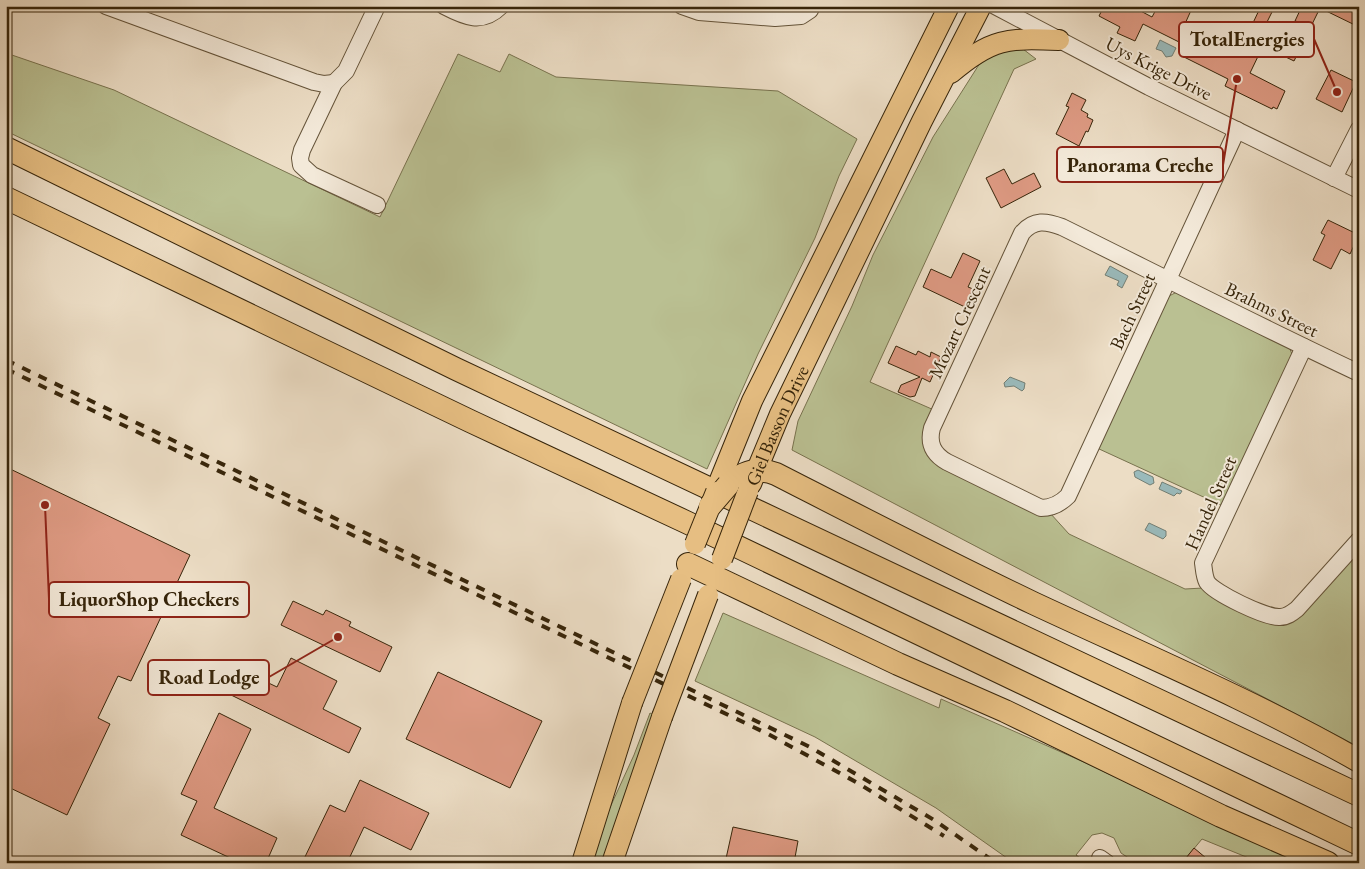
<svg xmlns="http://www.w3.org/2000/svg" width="1365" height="869" viewBox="0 0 1365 869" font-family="'EB Garamond',serif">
<rect width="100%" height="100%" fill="#ecddc5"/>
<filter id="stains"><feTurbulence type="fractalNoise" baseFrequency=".004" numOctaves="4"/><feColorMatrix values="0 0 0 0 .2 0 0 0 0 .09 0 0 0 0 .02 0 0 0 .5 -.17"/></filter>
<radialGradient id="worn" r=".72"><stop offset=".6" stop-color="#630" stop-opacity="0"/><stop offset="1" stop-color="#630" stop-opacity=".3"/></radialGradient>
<g fill="#bac092" stroke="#78724e">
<path d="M1023 49 1036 59 1014 69 870 382 934 410 925 441 1050 513 1069 534 1185 589 1203 588 1278 623 1359 550V747L792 450 798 421 852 306 873 255 933 137 980 63 994 53Z"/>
<path d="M6 53 114 90 380 217 458 54 500 72 509 54 556 77 778 91 857 139 839 176 815 238 758 354 707 469 6 131Z"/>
<path d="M1177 292 1289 347 1292 354 1223 506 1097 448 1169 296Z"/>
<path d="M723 613 939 708 941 699 1086 763 1180 808 1302 863H1261L1202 839 1182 863H1136L1121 853 1114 838 1102 833 1092 835 1076 855 1087 863H1014L936 808 815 737 695 681Z"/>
<path d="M650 713 654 715 603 863H591L607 814 634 755Z"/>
</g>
<g fill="#9ababb" stroke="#727e74">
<path d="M1160 40 1176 48 1172 56 1166 57 1162 51 1156 49Z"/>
<path d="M1110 266 1128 276 1122 288 1117 285 1119 281 1105 275Z"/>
<path d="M1010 377 1025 383 1024 389 1022 391 1014 386 1005 387 1004 383Z"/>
<path d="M1138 470 1153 477 1154 483 1150 485 1135 477 1134 472Z"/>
<path d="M1162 482 1182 491 1180 494 1177 493 1174 496 1159 489Z"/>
<path d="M1149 523 1166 531V536L1163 539 1145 530Z"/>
</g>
<g fill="#de9a83" stroke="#37250a">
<path d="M1104 6H1131L1152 17 1158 6H1163L1171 10 1173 6H1193L1184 26 1186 27 1185 29 1212 43 1217 31 1243 44 1261 6H1275L1264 28 1268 30 1266 33 1285 42 1287 39 1290 41 1299 22 1295 21 1302 6H1359V27L1320 8 1294 61 1263 46 1250 73 1285 91 1277 109 1273 107 1272 109 1225 86 1228 79 1180 55 1185 45 1143 24 1135 41 1117 33 1120 27 1099 16Z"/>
<path d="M1331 70 1356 82 1342 112 1316 99Z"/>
<path d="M1072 93 1086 100 1081 110 1088 114 1087 117 1093 120 1088 132 1086 131 1079 146 1056 134 1069 107 1066 106Z"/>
<path d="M1004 169 1012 184 1034 173 1041 187 1001 208 986 178Z"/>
<path d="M1328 220 1359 235 1350 254 1341 249 1331 269 1313 260 1325 235 1321 233Z"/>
<path d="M963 253 980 261 968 287 973 289 965 307 923 287 931 269 951 278Z"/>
<path d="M896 346 916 355 918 351 930 357 931 352 941 357 930 382 922 378 915 396 910 397 898 392 901 385 920 377 888 363Z"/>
<path d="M6 467 190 555 131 681 118 676 98 718 110 724 67 815 6 786Z"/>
<path d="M293 601 323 615 326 610 351 622 349 626 392 647 380 672 281 625Z"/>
<path d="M291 658 337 681 323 709 361 728 349 753 227 693 239 669 277 687Z"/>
<path d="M438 672 542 721 510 788 406 739Z"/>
<path d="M219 713 251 729 214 808 277 838 266 863H241L181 835 197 801 181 794Z"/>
<path d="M360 780 429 813 411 850 364 827 347 863H302L330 805 345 812Z"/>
<path d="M733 827 798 841 794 863H725Z"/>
<path d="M1194 848 1212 863H1192L1186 858Z"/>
</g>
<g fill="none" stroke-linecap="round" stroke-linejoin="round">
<defs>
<g id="minor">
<path d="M106 6 314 82 324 84 334 83"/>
<path d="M444 6C465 17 482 25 501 6"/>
<path d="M682 6 699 12 775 18 801 16 810 10 812 6"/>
<path d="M995 6 1149 87 1359 190"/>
<path d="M1237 130 1068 496C1060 504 1052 508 1041 508L947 462C933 454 928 443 932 428L1022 233C1034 219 1046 221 1062 227 1161 276 1259 326 1359 373"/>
<path d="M1334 178 1359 129"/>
<path d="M377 205 312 175 301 165 300 158 302 150 334 83 346 71 377 6"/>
<path d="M1304 347 1203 563C1204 569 1204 576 1207 582 1214 593 1266 618 1280 617 1287 617 1292 613 1297 609L1359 540"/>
<path d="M1100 858 1107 863"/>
</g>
<g id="major">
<path d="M951 73C992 38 1007 38 1059 40"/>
<path d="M720 480 752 401 949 6"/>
<path id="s1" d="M751 484 780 414 922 121 981 6"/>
<path d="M582 863 632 703"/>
<path d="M612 863 662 717"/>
</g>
<g id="highway">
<path d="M6 148 456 369 1359 795"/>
<path d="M6 198 470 421 686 522 1359 844"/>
<path d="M728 485C743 471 758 467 776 474 862 518 947 562 1033 603 1142 654 1254 701 1359 761"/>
<path d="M688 564 898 664 1005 711 1221 816 1328 863"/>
</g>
</defs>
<use href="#minor" stroke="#645339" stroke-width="18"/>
<use href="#major" stroke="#37250a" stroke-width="22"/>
<use href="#highway" stroke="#37250a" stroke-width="24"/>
<use href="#minor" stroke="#f3e9d9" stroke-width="16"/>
<use href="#major" stroke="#e6be82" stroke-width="20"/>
<use href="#highway" stroke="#e6be82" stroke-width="22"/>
<g stroke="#37250a" stroke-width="4" stroke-dasharray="9 9" stroke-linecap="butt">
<path d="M6 360 810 747 934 820 996 863"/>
<path d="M6 369 768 734 856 782 944 836"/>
</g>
<defs>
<g id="major-bridge">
<path d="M695 544 716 492"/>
<path d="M722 559 748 491"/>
<path d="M632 703 681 579"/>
<path d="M662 717 708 595"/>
</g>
<path id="highway-bridge" d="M710 506 728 485"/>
</defs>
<use href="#major-bridge" stroke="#37250a" stroke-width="22" stroke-linecap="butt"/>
<use href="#highway-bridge" stroke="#37250a" stroke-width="24" stroke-linecap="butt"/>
<use href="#major-bridge" stroke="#e6be82" stroke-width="20"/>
<use href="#highway-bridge" stroke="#e6be82" stroke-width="22"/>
</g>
<g text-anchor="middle" stroke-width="4" stroke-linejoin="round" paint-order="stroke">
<g font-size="19" fill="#37250a" stroke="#f3e9d9">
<text transform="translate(1159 68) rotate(27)" y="7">Uys Krige Drive</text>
<text transform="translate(1272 309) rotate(26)" y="7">Brahms Street</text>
<text transform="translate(1132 311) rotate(-65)" y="7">Bach Street</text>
<text transform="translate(959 322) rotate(-65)" y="7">Mozart Crescent</text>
<text dy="7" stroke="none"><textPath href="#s1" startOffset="64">Giel Basson Drive</textPath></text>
<text transform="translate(1210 503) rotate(-66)" y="7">Handel Street</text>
</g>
</g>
<path fill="none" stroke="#8f2418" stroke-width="2" d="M1337 92L1314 39M1237 79L1223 165M45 505L49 599M338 637L269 677"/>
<g fill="#8f2418" stroke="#f3e9d9" stroke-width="2">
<circle cx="1337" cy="92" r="5"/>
<circle cx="1237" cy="79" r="5"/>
<circle cx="45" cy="505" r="5"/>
<circle cx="338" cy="637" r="5"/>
</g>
<g fill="#f3e9d9" stroke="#8f2418" stroke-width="2">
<rect x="1179" y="22" width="135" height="35" rx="5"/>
<rect x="1057" y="147" width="166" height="35" rx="5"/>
<rect x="49" y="582" width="200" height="35" rx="5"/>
<rect x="148" y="660" width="121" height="35" rx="5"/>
</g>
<g font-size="20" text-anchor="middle" font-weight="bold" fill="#37250a">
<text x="1247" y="46">TotalEnergies</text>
<text x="1140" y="172">Panorama Creche</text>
<text x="149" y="606">LiquorShop Checkers</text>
<text x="209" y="684">Road Lodge</text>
</g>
<rect width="1365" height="869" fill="none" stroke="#ecddc5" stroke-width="25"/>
<rect x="8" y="8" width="1350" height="854" fill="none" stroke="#37250a" stroke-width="2.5"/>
<rect x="12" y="12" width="1340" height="844" fill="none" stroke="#37250a"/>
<rect width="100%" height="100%" filter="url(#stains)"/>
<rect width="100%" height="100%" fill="url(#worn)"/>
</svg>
